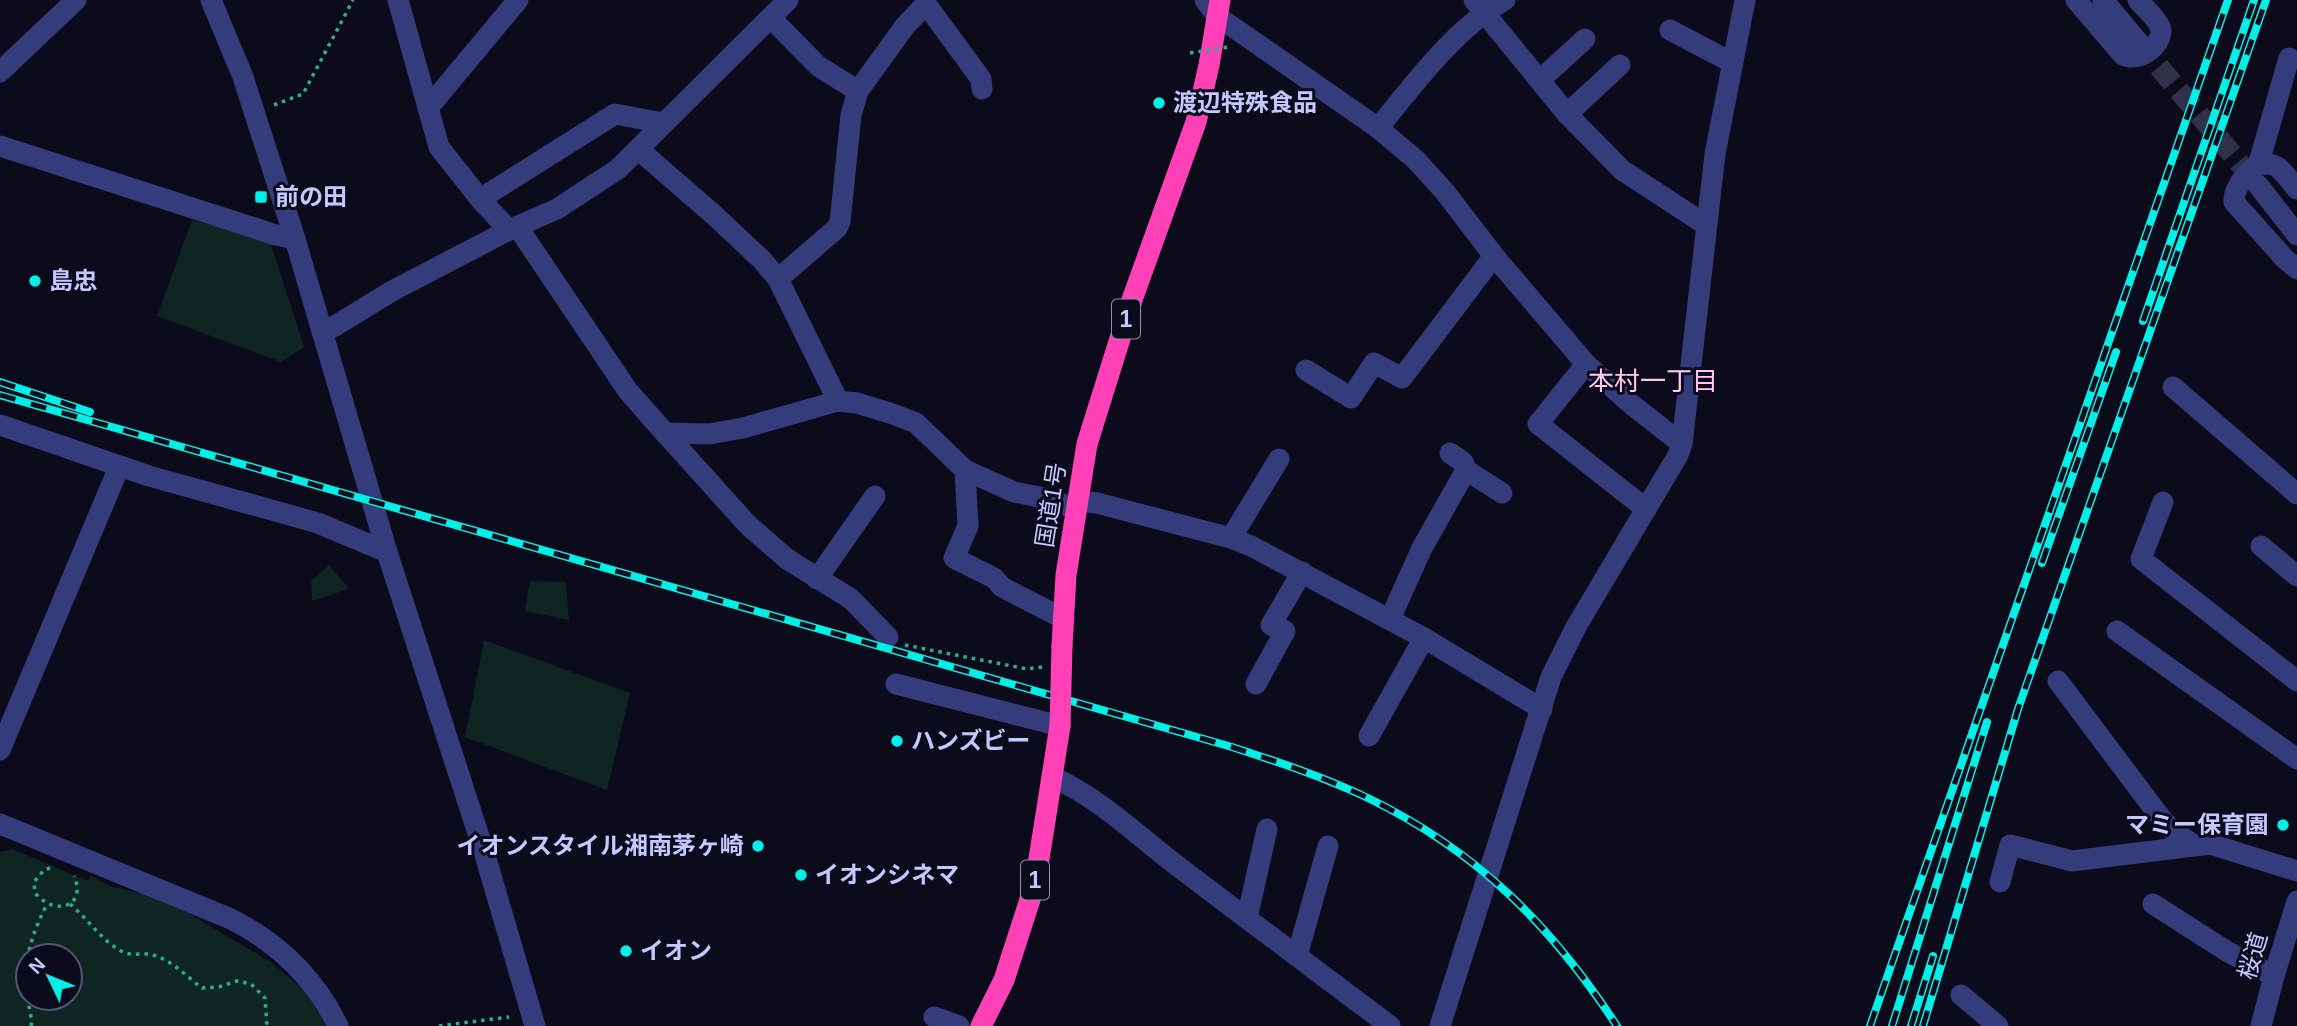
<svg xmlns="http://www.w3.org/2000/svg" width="2297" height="1026" viewBox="0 0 2297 1026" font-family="Arial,'Noto Sans JP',sans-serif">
<rect width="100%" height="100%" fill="#0b0b1c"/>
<g fill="#0e2521" fill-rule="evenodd">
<path d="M192 220 270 241 304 347 281 362 157 316Z"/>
<path d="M329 565 349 589 312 601 311 581Z"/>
<path d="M530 581 566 582 569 620 525 611Z"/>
<path d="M484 640 630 693 607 790 465 737Z"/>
<path d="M12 849 88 881 90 875 110 886 140 893 186 912 271 962 305 991 326 1026H0V852ZM28 956H70V998H28Z"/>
</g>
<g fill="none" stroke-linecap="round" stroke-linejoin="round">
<path stroke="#303149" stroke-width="21" stroke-dasharray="21 10" stroke-linecap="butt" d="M2139 43 2258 185"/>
<g stroke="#2bad93" stroke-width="3.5" stroke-dasharray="3.5 5" stroke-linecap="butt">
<path d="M274 105 303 94 353 0"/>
<path d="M905 645 1027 669 1042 667"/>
<path d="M50 868 44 870 34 882 35 893C57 918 87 905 74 876"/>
<path d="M70 904C88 919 101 940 121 951 131 957 143 952 153 955 172 960 187 977 202 988L219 987 237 981 251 984 265 998 267 1026"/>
<path d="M31 1026 32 1021C21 974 25 948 47 904"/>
<path d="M439 1026 509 1017"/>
</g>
<g stroke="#353c7b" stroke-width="21">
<path d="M211 0 243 77 295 239 387 552 485 855 535 1026"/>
<path d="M398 0 439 147 480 199 509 230"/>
<path d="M1205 0 1217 16 1378 128 1416 160 1445 192 1494 256 1586 364 1631 404 1682 444"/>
<path d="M1474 0 1567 114 1622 170 1706 225"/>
<path d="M2076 0 2123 55C2140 64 2166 42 2160 27 2156 17 2144 8 2138 0"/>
<path d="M2103 0 2139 43"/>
<path d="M771 18 818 66 858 91"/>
<path d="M1670 30 1731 62"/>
<path d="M0 72 76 0"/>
<path d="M1541 79 1585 39"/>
<path d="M428 108 518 0"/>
<path d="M1567 114 1620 65"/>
<path d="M1378 128C1416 82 1453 30 1505 0"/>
<path d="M0 146 276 235 295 239"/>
<path d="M638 149 714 215 762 260 778 279 838 401"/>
<path d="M2258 166 2289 58"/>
<path d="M2258 185 2297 235"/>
<path d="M2297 189C2291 183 2285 172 2277 167 2258 155 2233 184 2234 202L2285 259 2297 269"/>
<path d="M480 199 615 114 663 123"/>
<path d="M517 226 628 391 665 433 709 434 743 428 838 401 857 403 893 414 916 423 965 470 1014 492 1049 499 1076 509"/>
<path d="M778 279 837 228 840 222 851 115 858 91 905 26 926 4 981 79 982 89"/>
<path d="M322 332 335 326 392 291 509 230 557 209 618 169 788 0"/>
<path d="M1586 364 1538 424 1646 509"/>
<path d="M1306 370 1351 398 1374 363 1402 378 1494 256"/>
<path d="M2173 387 2297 494"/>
<path d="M0 425 149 476 318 523 387 552"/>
<path d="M665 433 748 525 787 559 851 599 888 637"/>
<path d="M1450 453 1463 462 1466 470 1502 493"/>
<path d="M965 470 968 526 954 558 994 578 1002 587 1064 619"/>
<path d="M1078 501 1097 503 1231 538 1251 546 1424 638 1542 709"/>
<path d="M2163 502 2141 559 2297 681"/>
<path d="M1231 538 1279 459"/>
<path d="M2261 546 2297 576"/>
<path d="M817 579 875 496"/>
<path d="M1390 619 1422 548 1466 470"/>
<path d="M2117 631 2297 759"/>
<path d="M2058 681 2161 818 2173 831 2194 845"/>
<path d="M896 684 1060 726"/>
<path d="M1256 684 1285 631 1271 625 1302 572"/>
<path d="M1369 736 1424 638"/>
<path d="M0 750 119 467"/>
<path d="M1053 777C1098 798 1133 831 1171 861 1244 917 1317 971 1390 1026"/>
<path d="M0 824 231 919C278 943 315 978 338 1026"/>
<path d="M2000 882 2010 845 2072 861 2210 844 2297 871"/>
<path d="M2153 904 2228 952 2274 976"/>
<path d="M1247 918 1267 829"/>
<path d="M1297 956 1328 846"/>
<path d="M1961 995 1998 1026"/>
<path d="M934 1017 959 1026"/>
<path d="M1440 1026 1551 677 1576 627 1678 455 1682 444 1715 154 1745 0"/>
<path d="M2261 1026 2274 976 2297 901"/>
</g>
<g stroke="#ff40b6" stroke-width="21">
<path d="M1062 646 1066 575 1087 444 1133 297 1196 122 1209 65 1220 0"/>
<path d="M981 1026 1004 980 1035 884 1060 726"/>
</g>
<defs>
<g id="rail">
<path d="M2143 321 2254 0"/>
<path d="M0 382 90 412"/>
<path d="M0 395 1232 747C1278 762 1324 777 1368 798 1477 851 1551 925 1617 1026"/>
<path d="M2042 563 2116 352"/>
<path d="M1870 1026 2228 0"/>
<path d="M1892 1026 1987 722"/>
<path d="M1911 1026 1933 956"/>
<path d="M1923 1026 2018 709 2266 0"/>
</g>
</defs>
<use href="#rail" stroke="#00f0e7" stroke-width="8"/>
<use href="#rail" stroke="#0b0b1c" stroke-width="5" stroke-dasharray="16" stroke-linecap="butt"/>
<path stroke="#2bad93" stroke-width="3.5" stroke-dasharray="3.5 5" stroke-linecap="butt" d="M1190 53 1228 47"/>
<path stroke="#ff40b6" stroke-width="21" d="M1060 726 1062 646"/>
</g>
<g fill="#00f0e7" stroke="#0b0b1c" stroke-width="2.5">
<circle cx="1159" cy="103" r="7"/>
<rect x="254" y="190" width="14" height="14" rx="3.5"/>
<circle cx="35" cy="281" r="7"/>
<circle cx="897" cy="741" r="7"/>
<circle cx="2283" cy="825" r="7"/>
<circle cx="758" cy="846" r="7"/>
<circle cx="801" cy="875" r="7"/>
<circle cx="626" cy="951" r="7"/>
</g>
<g text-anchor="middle" stroke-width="6" stroke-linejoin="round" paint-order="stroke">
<g fill="#0b0b1c" stroke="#8d8fbb" stroke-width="2">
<rect x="1112" y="299.5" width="28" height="39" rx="5"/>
<rect x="1021" y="860.5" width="28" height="39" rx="5"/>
</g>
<g font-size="23" font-weight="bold" fill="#c5c7ff">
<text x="1126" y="327">1</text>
<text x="1035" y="888">1</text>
</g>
<g font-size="24" font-weight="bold" fill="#c5c7ff" stroke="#0b0b1c" text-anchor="start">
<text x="1173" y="111">渡辺特殊食品</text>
<text x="275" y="205">前の田</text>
<text x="49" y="289">島忠</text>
<text x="911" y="749">ハンズビー</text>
<text x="2269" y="833" text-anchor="end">マミー保育園</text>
<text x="744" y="854" text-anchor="end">イオンスタイル湘南茅ヶ崎</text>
<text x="815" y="883">イオンシネマ</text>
<text x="640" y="959">イオン</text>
</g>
<g font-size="24" fill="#c5c7ff" stroke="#0b0b1c">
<text transform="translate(1051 505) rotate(-81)" y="8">国道1号</text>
<text transform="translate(2253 956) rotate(-74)" y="8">桜道</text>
</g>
<g font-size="26" fill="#ffc7f2" stroke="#0b0b1c">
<text x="1653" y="390">本村一丁目</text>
</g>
</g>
<g transform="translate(49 977) rotate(313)"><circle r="33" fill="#0b0b1c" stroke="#555677" stroke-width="2"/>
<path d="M0-5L12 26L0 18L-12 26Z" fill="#00f0e7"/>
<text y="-10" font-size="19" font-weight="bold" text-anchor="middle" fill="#c5c7ff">N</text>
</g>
</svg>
